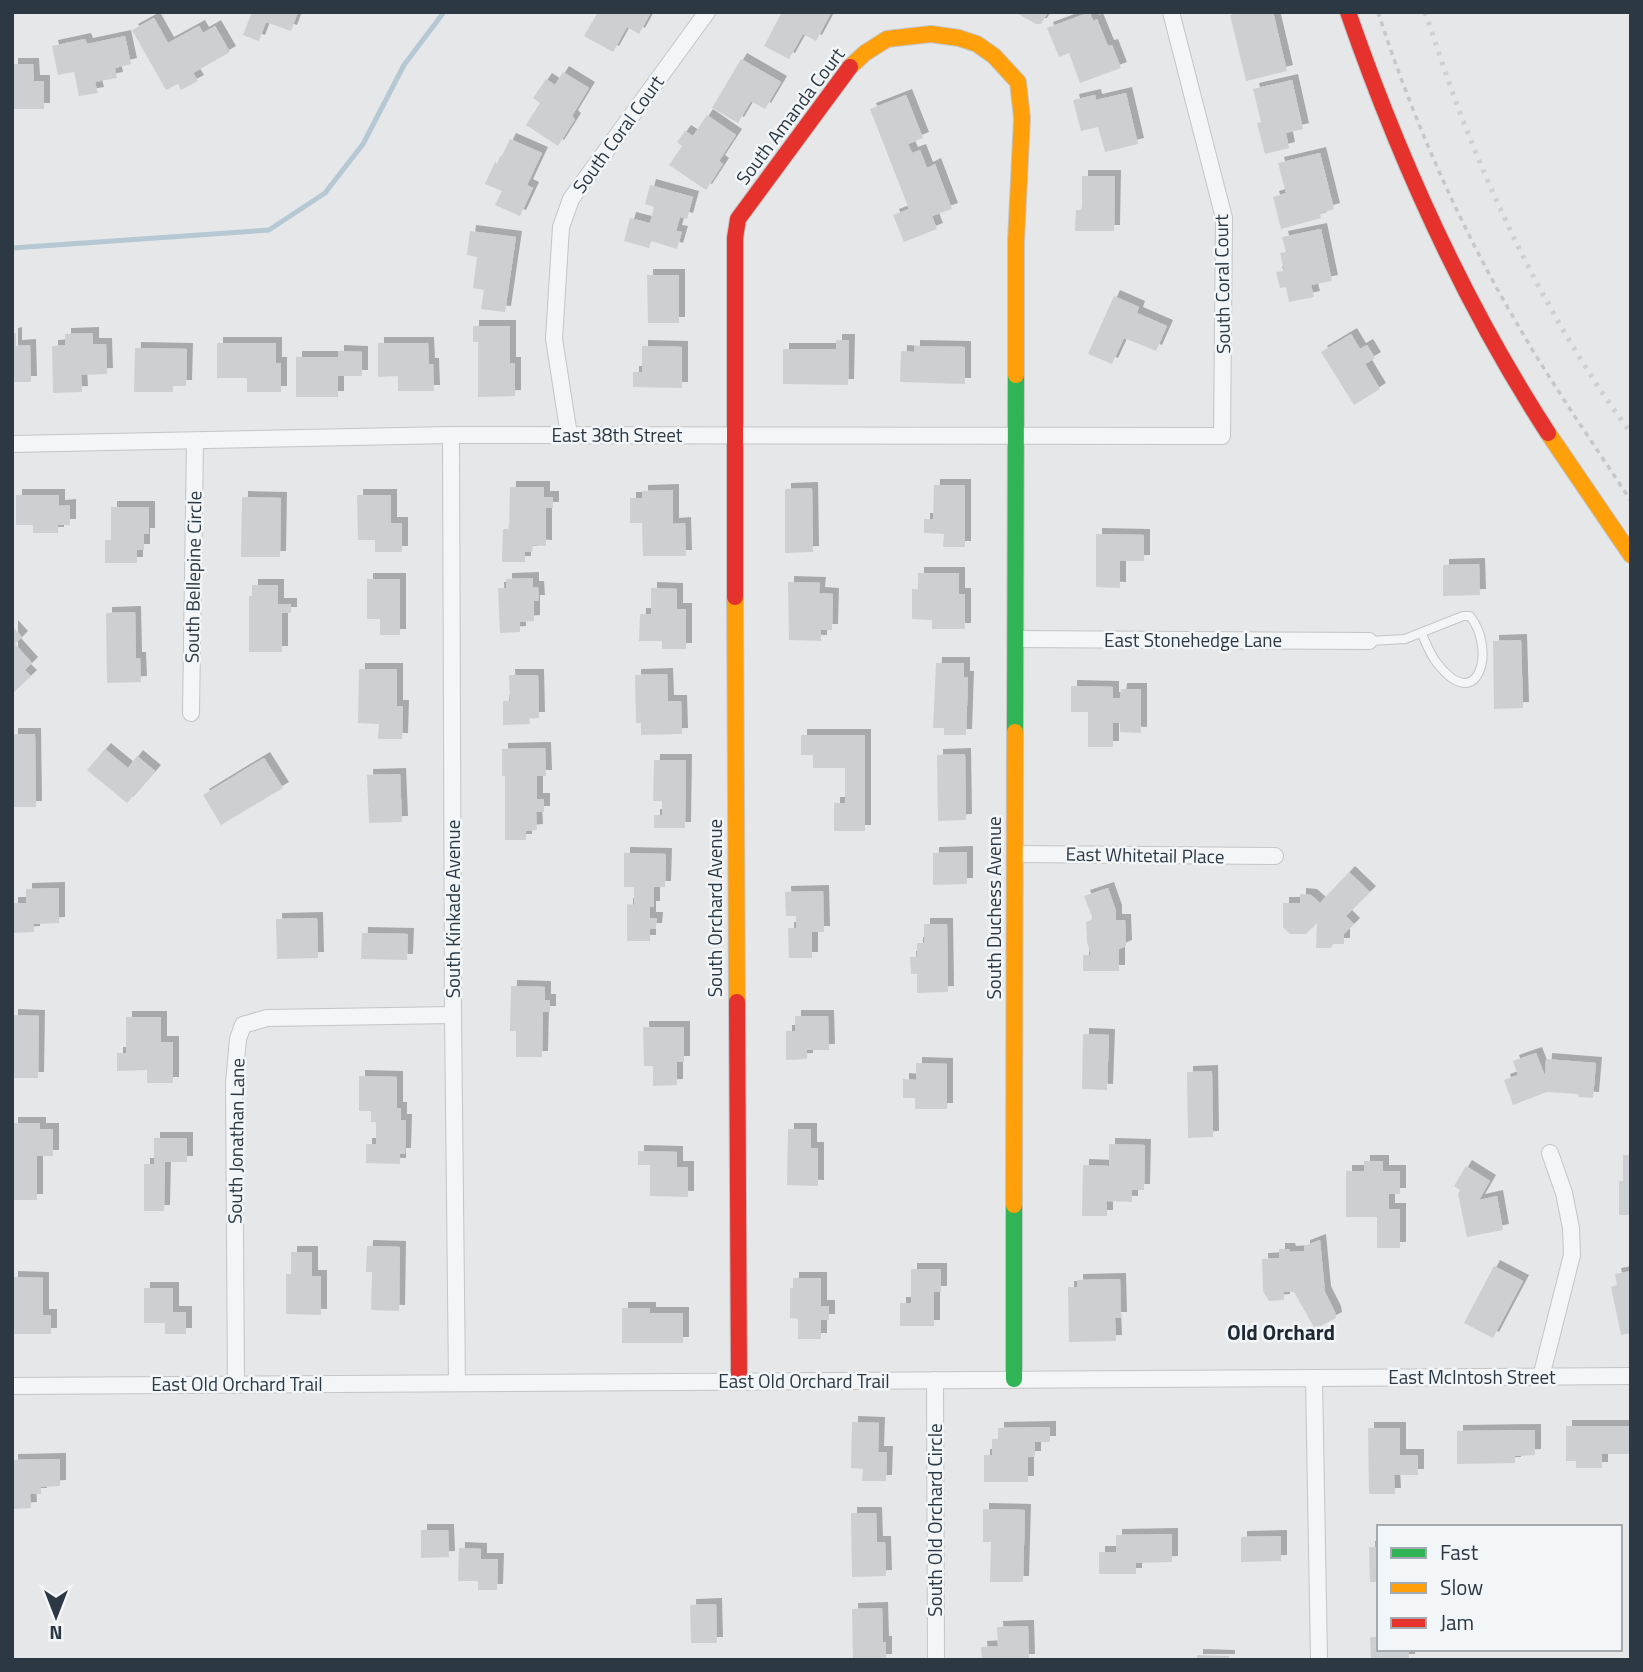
<svg xmlns="http://www.w3.org/2000/svg" width="1643" height="1672" viewBox="0 0 1643 1672" font-family="'Titillium Web',sans-serif">
<defs>
<filter id="shadow"><feDropShadow dx="6" dy="-6" stdDeviation="0" flood-color="#0004"/></filter>
</defs>
<rect width="100%" height="100%" fill="#e5e7e9"/>
<g fill="none" stroke-linecap="round" stroke-linejoin="round">
<path stroke="#b5c8d3" stroke-width="5" d="M12 248 269 230 325 193 363 144 404 65 444 12"/>
</g>
<g fill="#cdd0d2" filter="url(#shadow)">
<path d="M252 12H298L291 31 266 22 259 41 243 35Z"/>
<path d="M598 12H651L639 34 627 27 613 52 584 36Z"/>
<path d="M782 12H829L831 13 816 41 803 34 789 59 764 46Z"/>
<path d="M1015 12H1048L1041 24H1036Z"/>
<path d="M1090 12 1093 21 1097 19 1108 46 1112 45 1121 68 1080 83 1069 53 1059 57 1047 28Z"/>
<path d="M1242 12H1273L1287 71 1246 81 1230 15Z"/>
<path d="M154 18 168 43 199 26 203 33 215 26 230 52 193 73 198 81 181 90 178 84 166 90 132 30Z"/>
<path d="M125 36 131 64 115 68 117 78 95 82 98 93 79 96 74 72 58 75 52 46 85 39 87 44Z"/>
<path d="M741 59 781 82 765 109 751 101 738 123 712 108Z"/>
<path d="M12 64H33L34 81H44V109H12Z"/>
<path d="M563 72 589 88 572 116 575 119 558 146 526 125 540 103 533 98 546 79 555 85Z"/>
<path d="M1292 80 1303 129 1286 133 1289 148 1265 154 1257 123 1261 122 1253 89Z"/>
<path d="M1126 93 1138 144 1105 152 1098 127 1081 131 1073 100 1095 95 1096 100Z"/>
<path d="M906 95 923 138 908 144 912 153 920 150 927 168 935 164 952 209 932 216 937 229 904 242 893 215 909 209 870 109Z"/>
<path d="M707 115 736 135 719 161 723 164 706 190 669 165 682 146 677 142 685 131 693 136Z"/>
<path d="M510 139 542 153 527 185 533 188 520 216 495 205 502 191 485 184 495 162 498 164Z"/>
<path d="M1320 153 1334 209 1320 213 1321 218 1281 229 1273 197 1286 193 1278 163Z"/>
<path d="M1082 176H1115L1114 231H1075L1076 210H1082Z"/>
<path d="M650 185 693 197 687 219 680 217 676 231 682 232 677 249 651 241 649 248 624 241 630 218 650 223 654 207 645 204Z"/>
<path d="M1321 229 1332 281 1311 285 1314 297 1289 302 1286 287 1280 288 1276 272 1284 271 1280 253 1286 252 1282 237Z"/>
<path d="M470 231 516 237 505 312 481 309 484 290 473 288 477 257 467 255Z"/>
<path d="M647 275H679V323H648Z"/>
<path d="M1114 296 1139 307 1137 313 1167 326 1156 351 1124 338 1112 364 1088 354Z"/>
<path d="M473 326H510V363H515V396L478 397V342H473Z"/>
<path d="M16 333V346L30 345 31 382H12V334Z"/>
<path d="M93 333V344H106L107 374 81 375 82 392 53 393 52 346 65 345V334Z"/>
<path d="M1351 334 1360 349 1367 345 1375 358 1365 364 1380 389 1354 405 1321 352Z"/>
<path d="M836 340H849L848 385 783 384V349H836Z"/>
<path d="M217 343H276V363H281V392H247V378H217Z"/>
<path d="M378 343H428L429 364H433L434 391H398V376L378 377Z"/>
<path d="M642 346 682 347V388L633 387V372H642Z"/>
<path d="M914 346 965 347V384L900 382 901 351 914 352Z"/>
<path d="M135 348 187 349 186 386H173V392H134Z"/>
<path d="M338 351 362 352V376H338V397H296V357H338Z"/>
<path d="M934 485H965V547H943L944 534 924 533V519H933Z"/>
<path d="M510 487H544V497H553V508H546V546L533 545 532 552H525V562H502L503 529H509Z"/>
<path d="M812 488 813 552 785 553V489Z"/>
<path d="M673 490V524L685 523 686 556H643L642 523H630V498H642V491Z"/>
<path d="M16 495H59V506L70 505V525H58V533H33V525H16Z"/>
<path d="M357 495H391V523H402V552H375V540H358Z"/>
<path d="M242 497 281 498 280 557H241Z"/>
<path d="M111 507H149V534H144V550H137V563H105V540H111Z"/>
<path d="M1096 534 1144 535V561H1120V588L1096 587Z"/>
<path d="M1479 564 1480 595 1443 596V565Z"/>
<path d="M918 573H959V594H965V629H932V620L912 619V589H918Z"/>
<path d="M533 578V587H538L539 601H534V621L520 622V632L500 633 498 588H506V579Z"/>
<path d="M367 579H400V635H380V619H367Z"/>
<path d="M788 582 820 583 819 593 833 594 832 630H821V641L789 640Z"/>
<path d="M252 585H278V604H291V613H282V652H249V596H252Z"/>
<path d="M651 588 677 589V609H686V649H662V641H639L640 614H651Z"/>
<path d="M135 612 136 658H140L141 682 107 683 106 613Z"/>
<path d="M12 626 22 637 15 644 32 663 25 670 31 676 12 694Z"/>
<path d="M1521 640 1523 708 1494 709 1493 641Z"/>
<path d="M936 663H964V677H968L966 735H944V728H933Z"/>
<path d="M359 669H397V706H403L402 739H378L379 724 358 723Z"/>
<path d="M667 674 668 701H681L682 734 641 735V723H636L635 675Z"/>
<path d="M509 675H538L539 718H529L530 724 503 725V701H510Z"/>
<path d="M1071 686 1113 687V698H1120L1121 689H1141V733L1120 732V723H1113V747H1088V712H1071Z"/>
<path d="M12 734H35L36 807H12Z"/>
<path d="M801 735H865V831H834V803H845V768H813V755H801Z"/>
<path d="M545 748 546 776H537V799H544V812H536L537 830 526 831V840H505V776H502V749Z"/>
<path d="M105 749 128 768 137 756 155 771 127 803 87 770Z"/>
<path d="M965 754 966 820 938 821 937 755Z"/>
<path d="M264 758 283 788 221 825 203 795Z"/>
<path d="M654 760H686L685 828H654V815H662V801H653Z"/>
<path d="M400 774 402 822 369 823 367 775Z"/>
<path d="M967 852V884L933 885V853Z"/>
<path d="M624 853 666 854 665 887H654V907H650V918H657L656 929H650V941H627V904L634 905V887H624Z"/>
<path d="M1349 872 1370 892 1346 916 1354 924 1344 934V944H1334L1330 948H1316L1317 923 1306 934H1290L1283 927V903H1300V894L1311 895 1320 903Z"/>
<path d="M59 888V923L34 924V932L12 933V903H26V889Z"/>
<path d="M1108 888 1116 911V920H1125L1126 946 1119 949V971H1083V955H1091L1087 942 1086 922 1093 919 1084 896Z"/>
<path d="M823 891 824 932H812V958H789L788 928H796V916H786L785 892Z"/>
<path d="M317 918 318 958 277 959 276 919Z"/>
<path d="M924 924H947L948 992 917 993V974H911L910 957H917V943H924Z"/>
<path d="M362 933 408 934 407 960 361 959Z"/>
<path d="M511 986 545 987V1000H550V1012H543L542 1057H516V1031H510Z"/>
<path d="M12 1015 39 1016 38 1078H12Z"/>
<path d="M795 1016H828L829 1050H807V1059L786 1060V1031H795Z"/>
<path d="M126 1017H161V1042H173V1083H147V1070L117 1071V1053H126Z"/>
<path d="M643 1027H684V1062H677V1085L653 1086V1066H644Z"/>
<path d="M1083 1034 1109 1035 1107 1090 1082 1089Z"/>
<path d="M1536 1053 1545 1076 1546 1059 1596 1063 1593 1098 1579 1097 1578 1094 1547 1092 1513 1105 1504 1080 1518 1075 1513 1061Z"/>
<path d="M916 1063 947 1064V1109H915V1098H903V1079L916 1080Z"/>
<path d="M1212 1071 1213 1137 1188 1138 1187 1072Z"/>
<path d="M359 1076 397 1077V1108H401V1120H406L405 1154H400V1164L366 1163V1144H376V1122H371V1111H359Z"/>
<path d="M12 1123H40V1129H53V1156H37V1200H12Z"/>
<path d="M788 1129H811V1148H818V1186L787 1185Z"/>
<path d="M154 1138H187V1162H165L164 1211H144V1164H154Z"/>
<path d="M1109 1144 1145 1145 1144 1190H1132V1202L1107 1201V1216H1082L1083 1165 1109 1166Z"/>
<path d="M638 1151 677 1152V1167H688V1197L650 1196V1165H638Z"/>
<path d="M1623 1155H1631V1215H1619V1181H1623Z"/>
<path d="M1364 1161H1383V1171H1400V1194H1389V1209H1400V1248H1377V1217H1346V1171H1364Z"/>
<path d="M1466 1166 1490 1181 1479 1200 1497 1196 1503 1230 1467 1237 1458 1194 1460 1190 1454 1186Z"/>
<path d="M1320 1240 1325 1292 1335 1312 1336 1318 1315 1329 1294 1292H1284V1300L1269 1301 1263 1291 1262 1259 1279 1258V1249H1289L1290 1252 1304 1251V1246Z"/>
<path d="M367 1246 400 1247 399 1311 371 1310 372 1272H366Z"/>
<path d="M291 1252H312V1276H321V1315L286 1314V1274H291Z"/>
<path d="M1494 1266 1523 1281 1493 1338 1464 1323Z"/>
<path d="M911 1269H941V1292H934V1326H900V1303H911Z"/>
<path d="M1631 1271V1333L1621 1335 1611 1287 1617 1285 1615 1274Z"/>
<path d="M12 1277 43 1278V1315H51V1334H12Z"/>
<path d="M793 1278H821V1306H829V1320H821V1339H798V1319L790 1318V1288H793Z"/>
<path d="M1120 1279 1121 1318H1115L1116 1341 1069 1342 1068 1287H1077V1280Z"/>
<path d="M144 1288H173V1312H186V1334H165V1323H144Z"/>
<path d="M622 1308H650V1313H683V1343H622Z"/>
<path d="M852 1422 879 1423 878 1452H887L886 1481H862L863 1469 851 1468Z"/>
<path d="M1566 1426H1631V1454H1602V1468H1576V1461H1566Z"/>
<path d="M1050 1427V1442H1035V1457H1028V1482H984V1455H992V1439H998V1428Z"/>
<path d="M1368 1428H1400V1455H1418V1475H1394L1395 1494H1369Z"/>
<path d="M1535 1430V1455L1515 1456V1463L1457 1464V1431Z"/>
<path d="M60 1459V1486L41 1487V1494H30L31 1508 13 1509 12 1460Z"/>
<path d="M983 1509 1025 1510 1023 1582H990L991 1542H983Z"/>
<path d="M851 1513H876L877 1542H885L886 1576 852 1577Z"/>
<path d="M421 1530H448L449 1557 421 1558Z"/>
<path d="M1172 1534V1562L1136 1563V1574H1099V1552H1116V1535Z"/>
<path d="M1281 1536V1561L1241 1562V1537Z"/>
<path d="M1369 1547H1379V1582H1370Z"/>
<path d="M459 1548 481 1549V1559H498L497 1590H478V1581H458Z"/>
<path d="M716 1604 717 1643H691L690 1605Z"/>
<path d="M882 1608 883 1642H886V1660H853L852 1609Z"/>
<path d="M1028 1626 1029 1660H982L981 1647 998 1646 997 1627Z"/>
<path d="M1370 1637H1379V1649H1409V1660H1371Z"/>
<path d="M1197 1655 1229 1656V1660H1197Z"/>
</g>
<g fill="none" stroke-linecap="round" stroke-linejoin="round">
<defs>
<path id="lane" d="M1369 641 1405 639 1463 616H1470C1497 650 1478 716 1437 663 1430 655 1426 643 1422 634"/>
<g id="street">
<path d="M451 435 453 1015 457 1383"/>
<path d="M569 435 554 339 561 227 571 199 707 12"/>
<path d="M12 444 451 435 1222 436 1224 218 1171 12"/>
<path d="M1016 639 1369 641"/>
<path d="M191 713 195 441"/>
<path d="M1016 854 1275 856"/>
<path d="M1541 1377 1572 1255 1571 1228 1564 1193 1550 1153"/>
<path d="M1314 1378 1631 1376"/>
<path d="M935 1380 936 1660"/>
<path d="M236 1385 234 1083 238 1039 243 1025 267 1018 453 1015"/>
<path d="M12 1386 1314 1378 1319 1660"/>
</g>
<g id="fast">
<path d="M1015 732 1016 375"/>
<path d="M1014 1379V1205"/>
</g>
<g id="slow">
<path d="M850 67 865 53 887 39 931 34 959 38 977 44 994 56 1018 82 1022 118 1016 241V375"/>
<path d="M1548 433 1631 555"/>
<path d="M735 597 737 1002"/>
<path d="M1014 1205 1015 732"/>
</g>
<g id="jam">
<path d="M1348 12C1399 159 1463 302 1548 433"/>
<path d="M735 597V238L738 219 850 67"/>
<path d="M737 1002 739 1381"/>
</g>
</defs>
<use href="#lane" stroke="#c3c5c7" stroke-width="10"/>
<use href="#street" stroke="#c3c5c7" stroke-width="18"/>
<use href="#fast" stroke="#c3c5c7" stroke-width="18"/>
<use href="#slow" stroke="#c3c5c7" stroke-width="18"/>
<use href="#jam" stroke="#c3c5c7" stroke-width="18"/>
<path stroke="#c5c8c9" stroke-width="3.5" stroke-dasharray="5 5" stroke-linecap="butt" d="M1378 12C1413 120 1461 229 1519 327 1553 386 1593 443 1631 501"/>
<use href="#lane" stroke="#f4f5f6" stroke-width="8"/>
<use href="#street" stroke="#f4f5f6" stroke-width="16"/>
<use href="#fast" stroke="#30b455" stroke-width="16"/>
<use href="#slow" stroke="#ff9f0a" stroke-width="16"/>
<use href="#jam" stroke="#e5322d" stroke-width="16"/>
<path stroke="#ced0d1" stroke-width="5" stroke-dasharray="3.5 7" stroke-linecap="butt" d="M1425 12C1439 53 1452 94 1468 133 1508 235 1565 345 1631 433"/>
</g>
<g text-anchor="middle" stroke-width="5" stroke-linejoin="round" paint-order="stroke">
<g font-size="19" fill="#2c3843" stroke="#f3f6f8">
<text transform="translate(790 116) rotate(-53)" y="7">South Amanda Court</text>
<text transform="translate(618 134) rotate(-54)" y="7">South Coral Court</text>
<text transform="translate(1222 284) rotate(-91)" y="7">South Coral Court</text>
<text x="617" y="442">East 38th Street</text>
<text transform="translate(193 577) rotate(-89)" y="7">South Bellepine Circle</text>
<text x="1193" y="647">East Stonehedge Lane</text>
<text transform="translate(1145 855) rotate(1)" y="7">East Whitetail Place</text>
<text transform="translate(715 908) rotate(-90)" y="7">South Orchard Avenue</text>
<text transform="translate(994 908) rotate(-90)" y="7">South Duchess Avenue</text>
<text transform="translate(453 909) rotate(-90)" y="7">South Kinkade Avenue</text>
<text transform="translate(236 1141) rotate(-89)" y="7">South Jonathan Lane</text>
<text x="1472" y="1384">East McIntosh Street</text>
<text x="804" y="1388">East Old Orchard Trail</text>
<text x="237" y="1391">East Old Orchard Trail</text>
<text transform="translate(935 1520) rotate(-90)" y="7">South Old Orchard Circle</text>
</g>
<g font-size="21" font-weight="bold" fill="#1e2934" stroke="#f3f6f8">
<text x="1281" y="1340">Old Orchard</text>
</g>
</g>
<rect width="1643" height="1672" fill="none" stroke="#2c3843" stroke-width="28"/>
<rect x="1377" y="1525" width="245" height="126" fill="#f3f6f8" stroke="#a3aab0" stroke-width="2"/>
<rect x="1391" y="1548" width="35" height="10" fill="#30b455" stroke="#a3aab0" stroke-width="2"/>
<text x="1440" y="1560" font-size="21" fill="#2c3843">Fast</text>
<rect x="1391" y="1583" width="35" height="10" fill="#ff9f0a" stroke="#a3aab0" stroke-width="2"/>
<text x="1440" y="1595" font-size="21" fill="#2c3843">Slow</text>
<rect x="1391" y="1618" width="35" height="10" fill="#e5322d" stroke="#a3aab0" stroke-width="2"/>
<text x="1440" y="1630" font-size="21" fill="#2c3843">Jam</text>
<g transform="translate(56 1616) rotate(180)" stroke="#f3f6f8" stroke-width="5" paint-order="stroke">
<path d="M0-5L12 26L0 18L-12 26Z" fill="#2c3843"/>
<text y="-10" font-size="19" font-weight="bold" text-anchor="middle" fill="#2c3843">N</text>
</g>
</svg>
